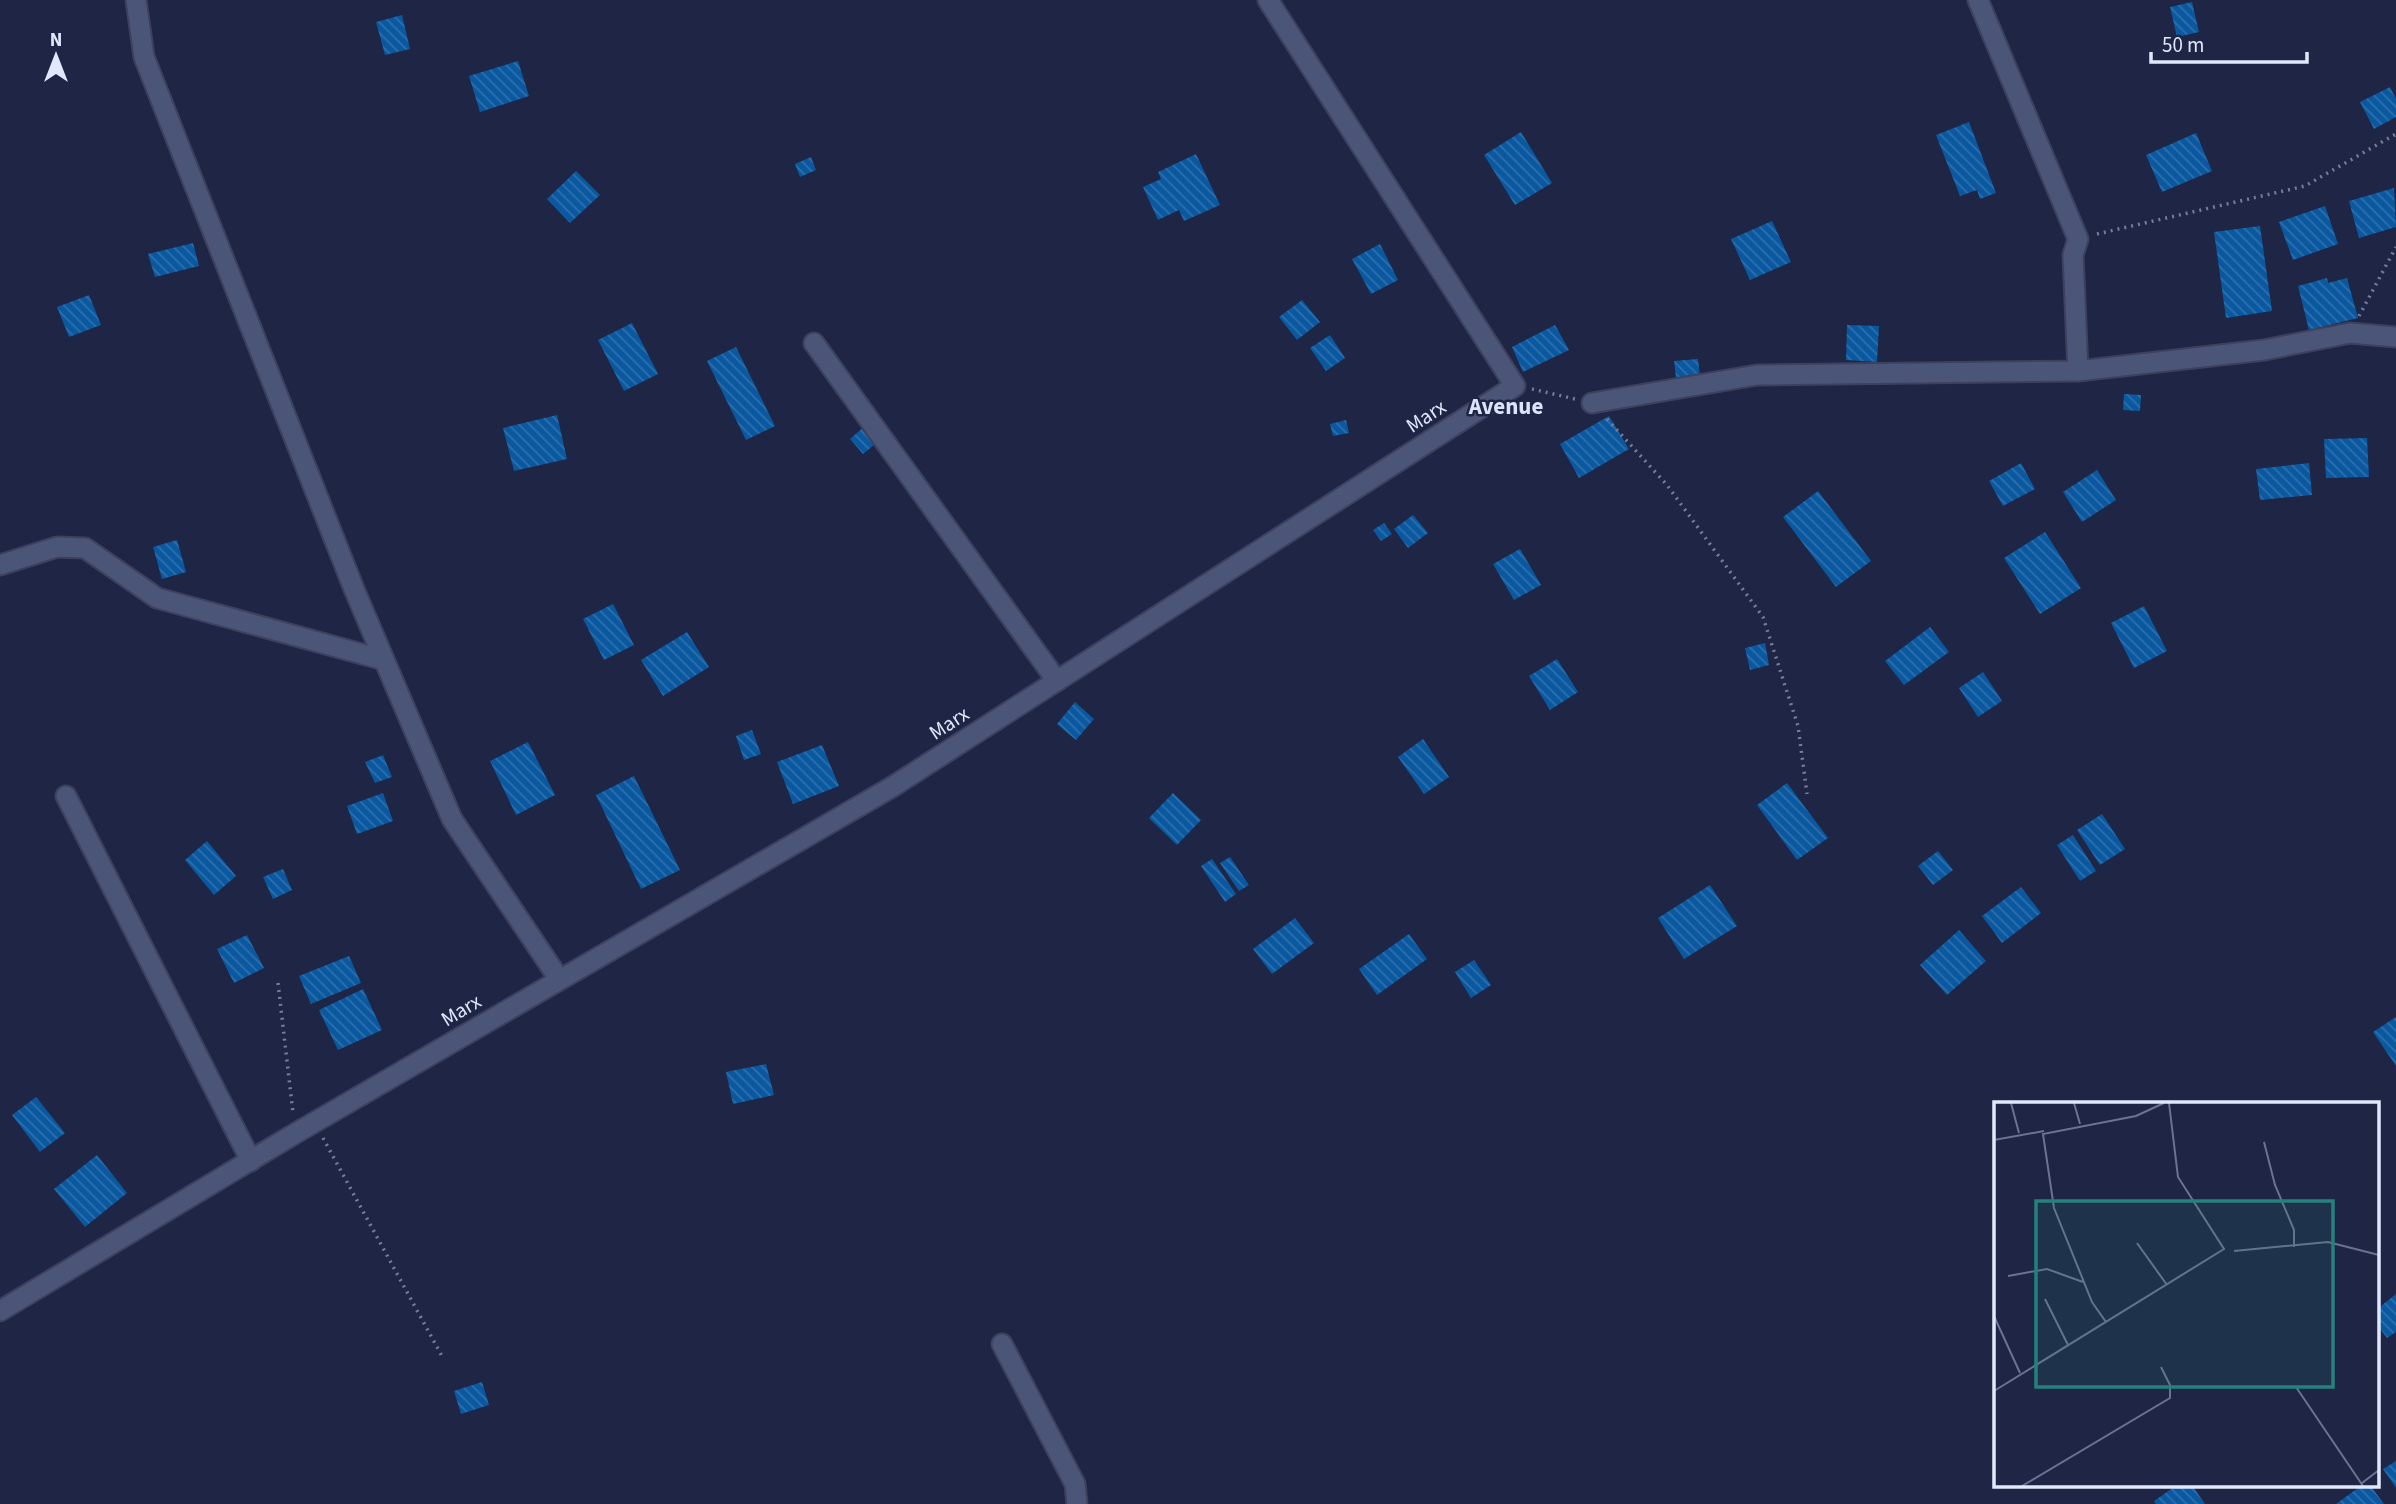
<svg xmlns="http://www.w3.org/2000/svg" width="2396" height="1504" viewBox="0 0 2396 1504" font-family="'Source Sans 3',sans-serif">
<defs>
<pattern id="building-back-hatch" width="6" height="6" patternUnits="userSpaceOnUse" patternTransform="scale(1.75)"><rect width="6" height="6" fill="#0a589f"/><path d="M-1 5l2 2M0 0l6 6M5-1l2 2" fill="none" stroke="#2d70ad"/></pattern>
</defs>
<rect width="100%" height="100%" fill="#1e2545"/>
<g fill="url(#building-back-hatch)">
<path d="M2192 2 2199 32 2177 37 2170 7Z"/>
<path d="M402 15 410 49 385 55 376 22Z"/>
<path d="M518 61 529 96 480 112 469 76Z"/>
<path d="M2390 87 2396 99V117L2374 129 2360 102Z"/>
<path d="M1969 122 1996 193 1980 199 1977 190 1960 196 1936 135Z"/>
<path d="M1521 132 1552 183 1515 205 1484 155Z"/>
<path d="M2196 133 2212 171 2162 192 2146 155Z"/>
<path d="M1196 154 1220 205 1184 221 1179 210 1158 220 1143 187 1161 179 1158 172Z"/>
<path d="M811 157 816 170 800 177 795 164Z"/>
<path d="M576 171 600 195 570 223 547 199Z"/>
<path d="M2394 188 2396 227 2359 238 2349 201Z"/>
<path d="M2325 206 2338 244 2293 260 2279 222Z"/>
<path d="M1772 221 1791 262 1750 280 1731 239Z"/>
<path d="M2260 226 2272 311 2226 318 2214 232Z"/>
<path d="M193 243 199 266 155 277 148 254Z"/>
<path d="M1380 244 1398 280 1371 294 1352 259Z"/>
<path d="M2327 278 2328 283 2347 278 2358 318 2309 330 2298 286Z"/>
<path d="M89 295 101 325 69 337 57 307Z"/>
<path d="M1302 300 1320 322 1297 340 1279 317Z"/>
<path d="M632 323 658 374 624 391 598 340Z"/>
<path d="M1555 325 1569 350 1523 372 1512 347Z"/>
<path d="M1847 325 1879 326 1877 362 1846 360Z"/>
<path d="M1330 335 1345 358 1326 371 1310 348Z"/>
<path d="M736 347 775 426 746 440 707 361Z"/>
<path d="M1698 359 1700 376 1676 378 1674 361Z"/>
<path d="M2124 394 2141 395 2140 411 2123 410Z"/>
<path d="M557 415 567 459 514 471 503 428Z"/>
<path d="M1609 416 1629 449 1579 478 1560 444Z"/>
<path d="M873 419 886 435 863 454 850 439Z"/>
<path d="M1346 420 1349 433 1333 436 1330 424Z"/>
<path d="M2367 438 2369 477 2326 478 2324 439Z"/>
<path d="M2021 463 2035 489 2003 506 1989 481Z"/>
<path d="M2309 463 2312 495 2260 500 2256 469Z"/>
<path d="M2097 470 2116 500 2082 522 2063 492Z"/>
<path d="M1818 491 1871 561 1836 587 1783 517Z"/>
<path d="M1413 515 1428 533 1408 548 1394 529Z"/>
<path d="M1384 523 1392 534 1381 541 1373 530Z"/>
<path d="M2045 532 2081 588 2040 614 2004 558Z"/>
<path d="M177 540 186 572 162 579 153 547Z"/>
<path d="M1520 549 1541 585 1514 600 1493 564Z"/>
<path d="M613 604 634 645 604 660 583 619Z"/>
<path d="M2144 606 2167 651 2134 668 2111 623Z"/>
<path d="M1930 627 1949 652 1904 685 1885 661Z"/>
<path d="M687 632 709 667 663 696 641 660Z"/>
<path d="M1765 643 1769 665 1750 670 1745 648Z"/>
<path d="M1557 659 1578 692 1550 710 1529 676Z"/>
<path d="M1983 672 2002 701 1978 717 1959 688Z"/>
<path d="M1075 702 1094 719 1076 740 1057 724Z"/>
<path d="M752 730 761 754 744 760 736 736Z"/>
<path d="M1423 739 1449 777 1424 794 1398 757Z"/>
<path d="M528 742 555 795 516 815 490 761Z"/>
<path d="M822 745 839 786 793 804 777 762Z"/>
<path d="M383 755 392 777 375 783 365 762Z"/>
<path d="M634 776 680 870 641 889 596 795Z"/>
<path d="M1787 783 1828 838 1797 860 1757 805Z"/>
<path d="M383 793 393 821 357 834 347 806Z"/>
<path d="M1173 793 1201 820 1177 845 1149 818Z"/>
<path d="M2102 814 2125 849 2100 865 2077 830Z"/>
<path d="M2073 835 2096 871 2080 881 2057 845Z"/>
<path d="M207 841 236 876 214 895 185 860Z"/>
<path d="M1938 851 1953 870 1933 885 1918 866Z"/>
<path d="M1230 857 1249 885 1239 891 1220 863Z"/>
<path d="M1212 859 1236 894 1225 902 1201 866Z"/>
<path d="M283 869 292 890 273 899 263 877Z"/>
<path d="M1710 885 1737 926 1684 959 1658 918Z"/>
<path d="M2021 887 2041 913 2002 943 1982 916Z"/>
<path d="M1295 918 1314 943 1272 974 1253 949Z"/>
<path d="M1959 930 1986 961 1947 995 1920 965Z"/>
<path d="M1409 934 1427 959 1377 995 1359 969Z"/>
<path d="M247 935 264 968 234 983 217 949Z"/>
<path d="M349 956 361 983 311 1004 299 976Z"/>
<path d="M1474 960 1491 985 1471 998 1455 972Z"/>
<path d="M363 989 382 1030 338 1050 319 1010Z"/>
<path d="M2396 1017V1066L2373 1032Z"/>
<path d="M766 1064 774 1095 733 1104 726 1072Z"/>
<path d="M36 1097 65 1133 40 1152 12 1115Z"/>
<path d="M97 1155 127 1193 85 1227 54 1189Z"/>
<path d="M2396 1294V1332L2387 1338 2377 1325V1309Z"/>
<path d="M482 1382 489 1405 461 1414 454 1391Z"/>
<path d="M2396 1461V1488L2383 1469Z"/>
<path d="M2177 1485H2192L2205 1504H2156L2154 1501Z"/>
<path d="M2362 1485H2370L2384 1504H2336Z"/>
</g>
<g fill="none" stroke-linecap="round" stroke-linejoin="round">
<defs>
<g id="minor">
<path d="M136 0 144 57 354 589 452 819 559 979"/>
<path d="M1978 0 2078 239 2073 255 2078 371"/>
<path d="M814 343 1057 681"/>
<path d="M1592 403 1757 375 2078 371 2264 350 2350 333 2396 337"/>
<path d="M0 565 57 547 85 548 157 598 384 660"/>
<path d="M66 796 251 1161"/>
<path d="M0 1311 296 1133 892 787 1515 386 1268 0"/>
<path d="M1002 1344 1075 1484 1077 1504"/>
</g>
</defs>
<use href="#minor" stroke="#3d415d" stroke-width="23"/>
<g stroke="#777d99" stroke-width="3.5" stroke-dasharray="2 5" stroke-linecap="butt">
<path d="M2097 234 2305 186 2396 134"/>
<path d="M2359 316 2396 247"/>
<path d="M1532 389 1575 399"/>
<path d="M1607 419 1667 485 1763 617 1798 726 1807 794"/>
<path d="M278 983 293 1113"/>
<path d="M323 1138 443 1358"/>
</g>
<use href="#minor" stroke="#4b5578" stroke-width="19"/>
</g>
<g text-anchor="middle" stroke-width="5" stroke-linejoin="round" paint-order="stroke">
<g font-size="21" fill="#e1e7fd" stroke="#1e2545">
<text transform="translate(1426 416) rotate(-33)" y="7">Marx</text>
<text transform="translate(949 723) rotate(-33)" y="7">Marx</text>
<text transform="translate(461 1010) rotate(-31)" y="7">Marx</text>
</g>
<g font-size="23" font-weight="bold" fill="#dbe3fd" stroke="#1e2545">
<text x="1506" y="414">Avenue</text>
</g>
</g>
<g transform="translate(1994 1102)">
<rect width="385" height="385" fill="#1e2545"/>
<path fill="none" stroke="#6c738f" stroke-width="2" d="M17 1 25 31M80 1 86 22M0 38 50 29M270 40 281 83 300 128V145M143 141 173 183M240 149 334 140 385 153M14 174 53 167 89 180M51 197 74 243M0 214 26 271M112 220 98 200 60 106 49 32 142 14 170 1M302 285 369 384M0 289 230 147 184 75 175 1M368 381 385 368M28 384 176 296V283L167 265"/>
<path fill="#24817c" fill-opacity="0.15" stroke="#24817c" stroke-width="3.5" d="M42 99H339V285H42Z"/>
<rect width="385" height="385" fill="none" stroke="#e1e7fd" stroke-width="3.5"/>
</g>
<g transform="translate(56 56)" stroke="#1e2545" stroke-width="5" paint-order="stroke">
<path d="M0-5L12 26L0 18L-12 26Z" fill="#e1e7fd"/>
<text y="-10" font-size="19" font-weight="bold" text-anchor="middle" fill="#e1e7fd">N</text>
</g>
<path d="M2151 52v10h156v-10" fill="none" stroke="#e1e7fd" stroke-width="3.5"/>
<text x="2162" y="52" font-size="21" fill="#e1e7fd" stroke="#1e2545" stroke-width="5" paint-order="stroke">50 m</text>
</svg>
